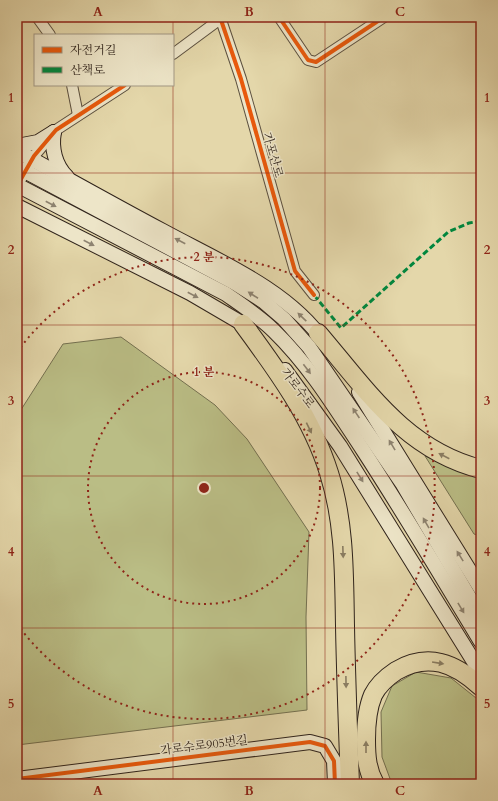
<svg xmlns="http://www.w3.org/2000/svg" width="498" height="801" viewBox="0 0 498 801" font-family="Cardo,'Noto Serif KR',serif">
<rect width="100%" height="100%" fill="#e4d7aa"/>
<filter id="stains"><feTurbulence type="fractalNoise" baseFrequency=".005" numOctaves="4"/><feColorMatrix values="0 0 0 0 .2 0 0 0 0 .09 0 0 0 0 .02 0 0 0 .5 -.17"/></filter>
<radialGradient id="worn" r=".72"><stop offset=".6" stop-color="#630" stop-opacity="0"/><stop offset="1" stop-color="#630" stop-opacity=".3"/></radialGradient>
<g fill="#babd85" stroke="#747050">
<path d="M121 337 215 405 247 439 309 532 306 617 307 710 17 745V416L63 344Z"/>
<path d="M425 456 481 478 480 536 474 534Z"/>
<path d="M416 672 451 678 481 702V778L472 784H392L382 757 381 712 392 686Z"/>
</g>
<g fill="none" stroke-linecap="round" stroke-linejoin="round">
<defs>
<g id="street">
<path d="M37 17 50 35"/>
<path d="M220 17 241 79 295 271 314 295"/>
<path d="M279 17 308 60 316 62 384 17"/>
<path d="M173 54 223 17"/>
<path d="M72 85 78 115"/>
<path d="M17 186 34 156 56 130 125 85"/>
</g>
<g id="secondary">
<path d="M54 132C51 148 55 165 67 177"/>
<path d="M17 146 38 142 54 132"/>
<path d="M17 151C66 178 114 205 163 231 216 260 289 290 324 342"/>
<path d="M17 167 235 283 263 301 284 319 309 347 402 483 481 617"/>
<path d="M17 185 226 294C243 306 260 317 274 331 310 366 336 409 363 450 404 513 442 577 481 642"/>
<path d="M17 206 190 293 243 324 250 330"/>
<path d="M285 370 340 446 481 673"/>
<path d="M359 392 481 589"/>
<path d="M17 779 310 742 325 746 334 761 335 784"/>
</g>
<g id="highway">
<path d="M243 324C277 370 312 418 329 473 345 523 344 575 345 626 346 679 348 731 350 784"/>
<path d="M318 333C366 389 405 450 481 469"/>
<path d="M375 784C367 770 366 756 366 740 366 725 367 709 373 695 378 685 387 677 396 671 428 652 455 663 481 687"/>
</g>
</defs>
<use href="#street" stroke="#5c503f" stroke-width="12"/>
<use href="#secondary" stroke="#2f231b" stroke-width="16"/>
<use href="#highway" stroke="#2f231b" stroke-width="20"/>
<use href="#street" stroke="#ede5c8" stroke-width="10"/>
<use href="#secondary" stroke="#ede5c8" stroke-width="14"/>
<use href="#highway" stroke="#e4d7aa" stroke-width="18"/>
<path stroke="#00873e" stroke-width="3" stroke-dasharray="6 3" stroke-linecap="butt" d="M314 295 341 328 448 232 469 223 481 221"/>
<defs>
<g id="cycleway">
<path d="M220 17 241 79 295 271 314 295"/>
<path d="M279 17 308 60 316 62 384 17"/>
<path d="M17 186 34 156 56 130 125 85"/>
<path d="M17 779 310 742 325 746 334 761 335 784"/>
</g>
</defs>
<use href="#cycleway" stroke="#ede5c8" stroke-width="6"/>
<use href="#cycleway" stroke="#e8590c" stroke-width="4"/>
</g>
<defs><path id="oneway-solid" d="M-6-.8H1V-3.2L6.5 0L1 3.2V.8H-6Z"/></defs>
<g fill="#8e8472">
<use href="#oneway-solid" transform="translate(51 204) rotate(28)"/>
<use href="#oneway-solid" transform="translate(180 241) rotate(-152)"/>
<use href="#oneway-solid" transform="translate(89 243) rotate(27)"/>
<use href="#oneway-solid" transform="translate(193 295) rotate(28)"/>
<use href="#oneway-solid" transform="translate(253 295) rotate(-147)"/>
<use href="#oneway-solid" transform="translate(302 317) rotate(-136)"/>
<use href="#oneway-solid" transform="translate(307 369) rotate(53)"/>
<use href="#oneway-solid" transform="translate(356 413) rotate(-124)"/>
<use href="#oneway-solid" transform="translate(392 445) rotate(-121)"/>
<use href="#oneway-solid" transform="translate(360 477) rotate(58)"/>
<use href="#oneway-solid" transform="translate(426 523) rotate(-120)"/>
<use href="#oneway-solid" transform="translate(460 556) rotate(-122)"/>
<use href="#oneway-solid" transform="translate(461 608) rotate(59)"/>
</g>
<g fill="#8a7d62">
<use href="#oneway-solid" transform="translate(309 428) rotate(64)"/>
<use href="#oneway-solid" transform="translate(444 456) rotate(-153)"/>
<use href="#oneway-solid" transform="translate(343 552) rotate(88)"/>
<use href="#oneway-solid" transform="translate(438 663) rotate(9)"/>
<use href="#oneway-solid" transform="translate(346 682) rotate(89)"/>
<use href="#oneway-solid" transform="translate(366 747) rotate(-90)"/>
</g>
<path fill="none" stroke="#8f2418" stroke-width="1" stroke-opacity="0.55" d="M173 17V784M325 17V784M17 173H481M17 325H481M17 476H481M17 628H481"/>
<g fill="none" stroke="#8f2418" stroke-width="2" stroke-dasharray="2 4">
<circle cx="204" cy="488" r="116"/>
<path d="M17 352A231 231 0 1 1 17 624"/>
</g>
<g text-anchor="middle" stroke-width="3" stroke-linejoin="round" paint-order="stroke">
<g font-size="12" fill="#2f231b" stroke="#ede5c8">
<text transform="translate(273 155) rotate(74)" y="4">가포산로</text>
<text transform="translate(298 388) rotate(53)" y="4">가로수로</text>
<text transform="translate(204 745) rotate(-7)" y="4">가로수로905번길</text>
</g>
</g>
<circle cx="204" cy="488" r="6" fill="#8f2418" stroke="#ede5c8" stroke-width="2"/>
<g font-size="12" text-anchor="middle" font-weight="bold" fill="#8f2418" stroke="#ede5c8" stroke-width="3" stroke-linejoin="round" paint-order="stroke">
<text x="204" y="261">2 분</text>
<text x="204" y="376">1 분</text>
</g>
<rect width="498" height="801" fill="none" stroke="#e4d7aa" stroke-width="44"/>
<rect x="34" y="34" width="140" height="52" fill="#ede5c8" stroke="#a19783"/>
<rect x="42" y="47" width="20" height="6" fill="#e8590c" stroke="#a19783"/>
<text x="70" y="54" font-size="12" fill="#2f231b">자전거길</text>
<rect x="42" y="67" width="20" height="6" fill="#00873e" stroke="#a19783"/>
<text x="70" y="74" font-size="12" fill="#2f231b">산책로</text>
<rect x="22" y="22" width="454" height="757" fill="none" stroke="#8f2418" stroke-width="1.5"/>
<g font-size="13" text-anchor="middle" font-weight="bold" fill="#8f2418">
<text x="98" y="16">A</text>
<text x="249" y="16">B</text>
<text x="400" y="16">C</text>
<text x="11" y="102">1</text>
<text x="487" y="102">1</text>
<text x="11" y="254">2</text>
<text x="487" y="254">2</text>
<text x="11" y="405">3</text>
<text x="487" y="405">3</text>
<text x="11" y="556">4</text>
<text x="487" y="556">4</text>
<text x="11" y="708">5</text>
<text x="487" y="708">5</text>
<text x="98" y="795">A</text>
<text x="249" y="795">B</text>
<text x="400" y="795">C</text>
</g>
<rect width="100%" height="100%" filter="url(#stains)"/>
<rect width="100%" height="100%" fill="url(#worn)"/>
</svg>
